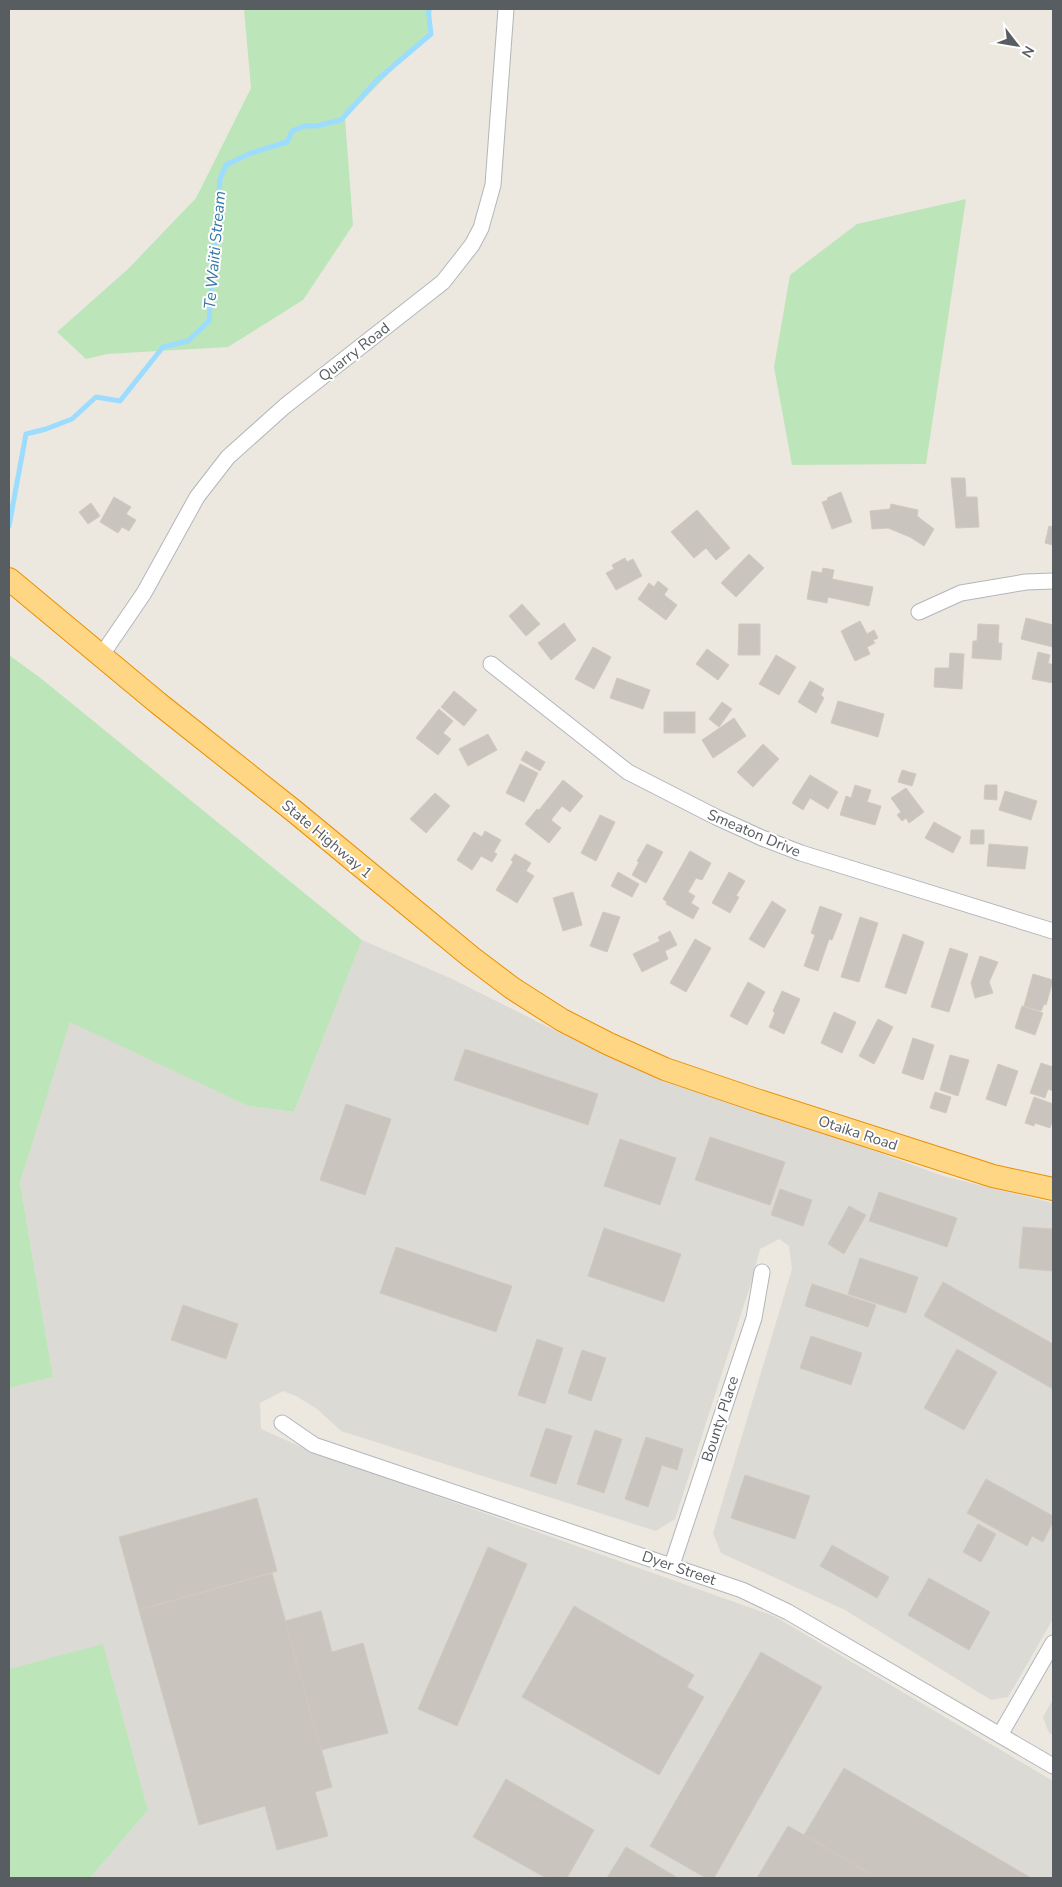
<svg xmlns="http://www.w3.org/2000/svg" width="1062" height="1887" viewBox="0 0 1062 1887" font-family="'Nunito Sans',sans-serif">
<rect width="100%" height="100%" fill="#ece8df"/>
<g fill="#dcdad4">
<path d="M362 940 450 978 580 1043 943 1176 1053 1203V1619L1008 1697 991 1700 845 1610 721 1553 713 1533 792 1269 789 1246 779 1239 760 1249 752 1280 675 1519 656 1531 341 1431 317 1409 296 1396 283 1391 260 1403 261 1429 315 1453 774 1616 1053 1781V1878H90L148 1810 103 1645 9 1669V1388L53 1377 20 1183 70 1021 248 1106 294 1112Z"/>
<path d="M1053 1699V1735L1049 1733 1043 1717Z"/>
</g>
<g fill="#bde5ba">
<path d="M244 9H432L428 34 345 118 353 225 303 300 228 347 107 354 86 359 57 332 128 269 196 198 251 88Z"/>
<path d="M966 199 926 464 792 465 774 367 790 275 857 224Z"/>
<path d="M9 655 43 680 362 940 294 1112 248 1106 70 1022 20 1183 53 1377 9 1388Z"/>
<path d="M103 1644 148 1810 90 1878H9V1669Z"/>
</g>
<g fill="none" stroke-linecap="round" stroke-linejoin="round">
<path stroke="#9cdcff" stroke-width="5" d="M9 526 26 434 46 429 72 419 96 397 120 401 163 347 188 341 209 321 220 179 226 165 251 153 287 142 292 131 304 126H316L341 120 378 79 431 34 428 9"/>
</g>
<g fill="#c9c5be" stroke="#d0c9bd">
<path d="M951 478H965L966 497H977L979 527 956 528Z"/>
<path d="M841 492 852 522 832 529 822 502 828 500 827 498Z"/>
<path d="M114 497 131 507 126 514 136 520 129 531 122 527 118 533 100 522Z"/>
<path d="M91 503 100 516 88 524 79 512Z"/>
<path d="M891 504 918 510 917 516 934 529 924 546 910 537 888 528 872 529 870 511 890 509Z"/>
<path d="M697 510 730 548 716 560 706 548 694 558 671 532Z"/>
<path d="M1049 526 1053 527V545L1045 543Z"/>
<path d="M749 554 764 568 736 597 721 583Z"/>
<path d="M625 558 627 562 633 559 642 576 616 590 606 573 614 569 612 565Z"/>
<path d="M823 568 834 570 832 579 873 587 869 606 828 597 827 603 807 599 812 571 822 573Z"/>
<path d="M658 581 668 589 664 595 677 605 666 620 638 599 649 583 654 587Z"/>
<path d="M522 604 540 624 526 636 509 616Z"/>
<path d="M1026 618 1053 625V647L1021 639Z"/>
<path d="M860 621 867 634 874 630 878 638 873 640 875 643 867 647 870 654 855 661 841 631Z"/>
<path d="M564 623 576 640 551 660 538 643Z"/>
<path d="M739 624H760V655H738Z"/>
<path d="M978 624 999 625 998 643H1002L1001 660 972 658 973 641H977Z"/>
<path d="M593 647 611 657 594 689 575 679Z"/>
<path d="M707 649 729 665 718 680 696 664Z"/>
<path d="M1038 652 1050 655 1048 663 1053 665V683L1032 679Z"/>
<path d="M950 653 964 654 962 689 934 687 935 668H949Z"/>
<path d="M776 655 796 667 779 695 759 684Z"/>
<path d="M617 678 650 690 643 709 610 698Z"/>
<path d="M810 681 824 689 821 695 824 698 816 713 798 702Z"/>
<path d="M454 691 477 710 464 726 441 707Z"/>
<path d="M838 701 884 714 878 737 831 723Z"/>
<path d="M722 702 732 709 719 727 709 719Z"/>
<path d="M439 709 453 721 443 733 451 739 438 755 416 738Z"/>
<rect x="664" y="712" width="31" height="21"/>
<path d="M734 718 746 736 713 758 702 740Z"/>
<path d="M488 734 497 750 468 766 459 749Z"/>
<path d="M763 744 779 759 753 787 737 772Z"/>
<path d="M526 751 545 762 540 771 521 760Z"/>
<path d="M520 764 538 773 524 802 506 793Z"/>
<path d="M902 770 916 774 912 786 898 782Z"/>
<path d="M810 775 838 792 828 809 810 798 803 810 792 803Z"/>
<path d="M563 780 583 796 570 812 562 806 551 820 561 828 549 843 525 824 537 809 539 810Z"/>
<path d="M855 785 871 790 867 802 881 806 875 825 840 815 846 796 851 798Z"/>
<path d="M985 785H997V800L984 799Z"/>
<path d="M906 788 924 812 909 823 906 818 902 821 897 815 901 812 891 798Z"/>
<path d="M1005 791 1037 801 1031 820 999 810Z"/>
<path d="M435 793 450 806 426 833 410 819Z"/>
<path d="M600 815 615 822 596 861 581 853Z"/>
<path d="M934 822 961 837 953 853 925 838Z"/>
<path d="M971 830H984V844H970Z"/>
<path d="M485 831 501 840 494 852 497 854 492 862 481 856 472 870 457 860 474 832 482 837Z"/>
<path d="M647 844 663 852 646 883 632 875 639 862 637 861Z"/>
<path d="M989 844 1028 847 1025 869 987 866Z"/>
<path d="M690 851 711 863 702 880 696 878 688 892 695 896 691 903 699 908 693 919 666 904 667 902 663 899Z"/>
<path d="M515 854 531 863 526 871 534 876 517 903 496 890 513 862 511 860Z"/>
<path d="M618 872 639 884 632 897 611 886Z"/>
<path d="M729 872 745 881 736 896 739 897 730 913 712 903Z"/>
<path d="M573 892 582 925 563 931 553 898Z"/>
<path d="M772 901 786 910 764 948 749 939Z"/>
<path d="M820 906 842 914 832 940 829 939 818 971 804 966 815 935 811 933Z"/>
<path d="M603 912 620 917 607 952 590 946Z"/>
<path d="M860 917 878 923 859 982 841 977Z"/>
<path d="M670 931 677 945 665 951 668 959 642 972 633 954 660 941 658 937Z"/>
<path d="M903 934 924 942 906 994 885 987Z"/>
<path d="M695 939 711 948 686 992 670 983Z"/>
<path d="M950 948 968 954 949 1012 931 1007Z"/>
<path d="M980 956 998 962 989 982 993 993 975 998 971 983Z"/>
<path d="M1033 974 1053 980 1046 1005 1044 1004 1041 1011 1024 1006Z"/>
<path d="M748 982 765 992 747 1025 730 1016Z"/>
<path d="M782 991 800 999 784 1034 769 1027 775 1013 773 1011Z"/>
<path d="M1022 1006 1043 1013 1035 1035 1015 1028Z"/>
<path d="M834 1012 856 1022 842 1053 821 1043Z"/>
<path d="M878 1019 893 1027 874 1064 859 1056Z"/>
<path d="M913 1038 934 1045 923 1080 902 1073Z"/>
<path d="M465 1049 598 1094 588 1125 454 1080Z"/>
<path d="M950 1055 969 1060 958 1096 940 1090Z"/>
<path d="M1041 1063 1053 1067V1091L1048 1089 1045 1098 1030 1093Z"/>
<path d="M998 1064 1018 1071 1006 1106 986 1099Z"/>
<path d="M935 1092 951 1097 946 1113 930 1108Z"/>
<path d="M1034 1097 1053 1104V1120L1050 1128 1035 1123 1034 1126 1025 1123Z"/>
<path d="M346 1104 391 1119 365 1195 320 1180Z"/>
<path d="M710 1137 785 1162 770 1205 695 1180Z"/>
<path d="M620 1139 676 1158 660 1205 604 1186Z"/>
<path d="M780 1189 812 1200 803 1226 771 1215Z"/>
<path d="M879 1192 957 1218 947 1247 869 1221Z"/>
<path d="M849 1206 866 1215 844 1254 828 1244Z"/>
<path d="M1023 1227 1053 1229V1271L1019 1268Z"/>
<path d="M604 1228 681 1254 664 1302 588 1276Z"/>
<path d="M396 1247 512 1286 496 1332 380 1293Z"/>
<path d="M860 1258 918 1277 906 1313 848 1294Z"/>
<path d="M943 1282 1053 1344V1389L924 1316Z"/>
<path d="M812 1284 876 1305 868 1327 805 1306Z"/>
<path d="M183 1305 238 1324 226 1359 171 1340Z"/>
<path d="M811 1336 862 1353 851 1385 800 1368Z"/>
<path d="M537 1339 563 1348 545 1404 518 1395Z"/>
<path d="M957 1349 997 1372 964 1430 924 1408Z"/>
<path d="M582 1350 606 1358 591 1401 568 1393Z"/>
<path d="M546 1428 572 1436 556 1484 530 1476Z"/>
<path d="M595 1430 622 1439 604 1493 577 1484Z"/>
<path d="M646 1437 683 1449 677 1470 662 1465 648 1507 625 1499Z"/>
<path d="M745 1475 810 1496 795 1539 731 1518Z"/>
<path d="M986 1479 1053 1516V1522L1043 1542 1032 1536 1027 1546 967 1513Z"/>
<path d="M257 1498 277 1571 139 1610 119 1537Z"/>
<path d="M978 1524 996 1534 981 1562 963 1552Z"/>
<path d="M832 1545 889 1577 877 1598 820 1566Z"/>
<path d="M488 1547 527 1564 457 1726 418 1709Z"/>
<path d="M272 1573 332 1787 315 1792 328 1836 277 1850 265 1806 199 1825 139 1610Z"/>
<path d="M929 1578 990 1612 969 1650 908 1615Z"/>
<path d="M574 1606 694 1675 687 1687 704 1697 659 1775 522 1697Z"/>
<path d="M321 1611 332 1652 363 1643 388 1733 321 1750 285 1621Z"/>
<path d="M761 1652 822 1687 714 1878H706L650 1846Z"/>
<path d="M844 1768 1031 1878H878L804 1835Z"/>
<path d="M506 1779 594 1830 567 1878H546L473 1837Z"/>
<path d="M788 1826 804 1835 878 1878H757Z"/>
<path d="M626 1847 678 1878H607Z"/>
</g>
<g fill="none" stroke-linecap="round" stroke-linejoin="round">
<defs>
<g id="minor">
<path d="M919 612 961 593 1026 582 1053 581"/>
<path d="M101 656 144 593 197 497 228 457 285 406 443 282 472 245 481 228 493 185 506 9"/>
<path d="M491 664 628 772 716 817 762 838 801 853 1053 931"/>
<path d="M282 1423 314 1445 742 1590 788 1612 1053 1766"/>
<path d="M672 1565 754 1318 762 1272"/>
<path d="M1000 1735 1053 1643"/>
</g>
<path id="highway" d="M9 579 158 703 294 811 471 957 512 988 562 1020 609 1044 665 1069 756 1100 993 1176 1053 1189"/>
</defs>
<use href="#minor" stroke="#b2b6bb" stroke-width="17"/>
<use href="#highway" stroke="#eb8f00" stroke-width="24"/>
<use href="#minor" stroke="#fff" stroke-width="15"/>
<use href="#highway" stroke="#ffd683" stroke-width="22"/>
</g>
<g text-anchor="middle" stroke-width="4" stroke-linejoin="round" paint-order="stroke">
<g font-size="15" fill="#585d61" stroke="#fff">
<text transform="translate(354 352) rotate(-38)" y="5">Quarry Road</text>
<text transform="translate(754 833) rotate(23)" y="5">Smeaton Drive</text>
<text transform="translate(327 839) rotate(40)" y="5">State Highway 1</text>
<text transform="translate(858 1133) rotate(18)" y="5">Otaika Road</text>
<text transform="translate(720 1419) rotate(-72)" y="5">Bounty Place</text>
<text transform="translate(679 1568) rotate(19)" y="5">Dyer Street</text>
</g>
<g font-size="16" font-style="italic" fill="#3678a9" stroke="#fff">
<text transform="translate(214 250) rotate(-85)" y="6">Te Waiiti Stream</text>
</g>
</g>
<rect width="1062" height="1887" fill="none" stroke="#585d61" stroke-width="20"/>
<g transform="translate(1017 45) rotate(121)" stroke="#ffffff" stroke-width="4" paint-order="stroke">
<path d="M0-4L9 19L0 12L-9 19Z" fill="#585d61"/>
<text y="-8" font-size="14" font-weight="bold" text-anchor="middle" fill="#585d61">N</text>
</g>
</svg>
